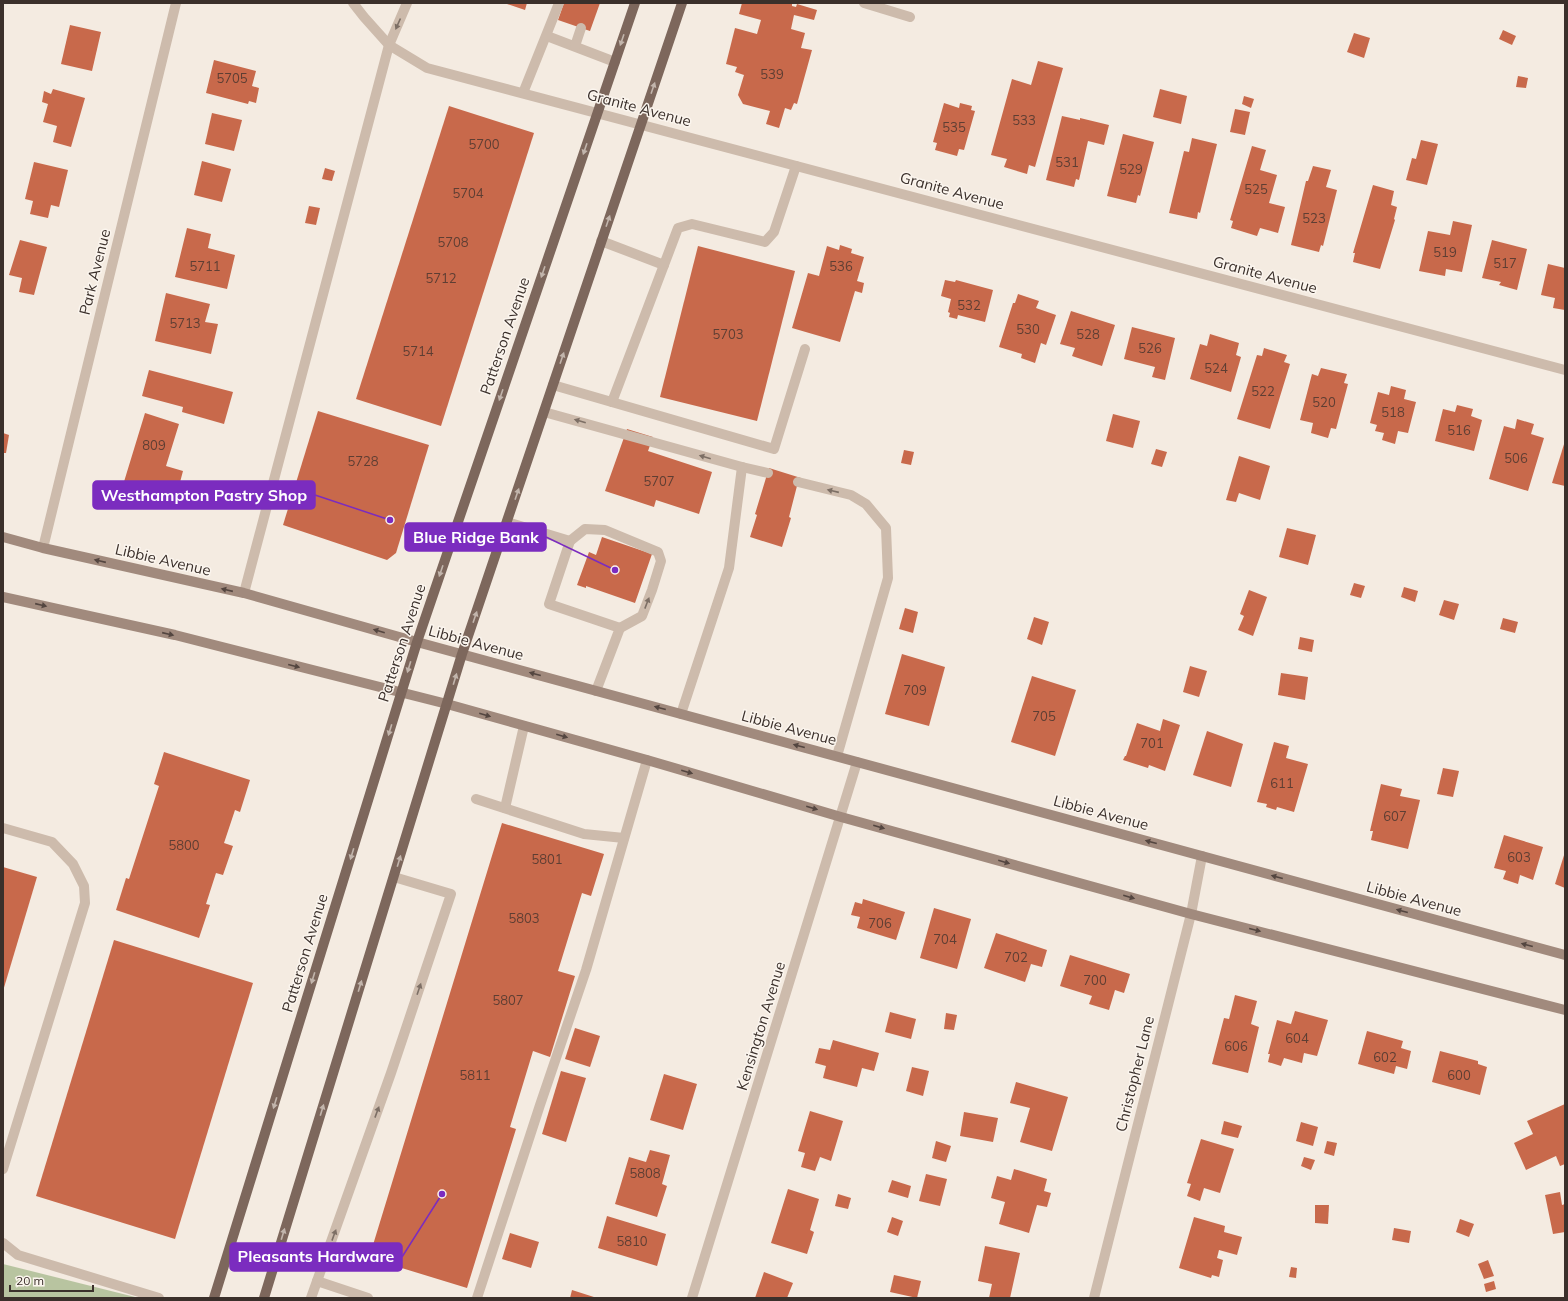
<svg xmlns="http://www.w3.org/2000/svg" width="1568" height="1301" viewBox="0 0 1568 1301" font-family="Mulish,sans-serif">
<rect width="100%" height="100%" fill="#f4ebe1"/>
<path fill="#b8c4a0" d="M3 1264 139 1298H3Z"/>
<g fill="#c8694b">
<path d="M504 3H527L525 10Z"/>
<path d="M564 3H600L590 31 558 20Z"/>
<path d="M742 3H789L792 4V6L796 7 797 4 817 10 814 20 794 15 791 29 805 33 801 48 812 50 797 104 794 103 791 110 785 108 779 128 766 124 770 111 743 104 738 95 744 75 735 72 737 67 726 64 735 28 757 34 761 20 739 14Z"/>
<path d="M70 25 101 32 92 71 61 64Z"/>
<path d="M1503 30 1516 36 1512 45 1499 39Z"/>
<path d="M1354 33 1370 38 1364 58 1347 52Z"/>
<path d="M214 60 256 71 252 86 259 88 256 103 249 101 248 104 206 93Z"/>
<path d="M1038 61 1063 68 1035 167 1029 165 1027 174 1004 167 1007 159 991 155 1012 79 1031 85Z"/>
<path d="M1518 76 1528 78 1526 88 1516 87Z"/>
<path d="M53 89 85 98 71 147 53 142 57 126 43 122 48 104 42 102 44 91 51 94Z"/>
<path d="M1160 89 1187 96 1181 124 1153 117Z"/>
<path d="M1244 96 1254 99 1251 108 1242 104Z"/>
<path d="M944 103 959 108 960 103 972 106 971 110 975 111 964 150 959 149 957 156 935 150 937 143 933 142Z"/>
<path d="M449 106 534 133 441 426 356 399Z"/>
<path d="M1235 109 1250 112 1245 135 1230 132Z"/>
<path d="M212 113 242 120 234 151 205 144Z"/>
<path d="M1062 116 1080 120V118L1109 125 1104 145 1088 141 1079 180 1076 179 1074 187 1046 180Z"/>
<path d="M1123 134 1154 142 1140 196 1138 195 1136 203 1107 196Z"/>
<path d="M1192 138 1217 144 1200 213 1198 212 1197 219 1169 213 1184 151 1189 152Z"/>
<path d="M1421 140 1438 144 1427 185 1406 180 1412 158 1416 159Z"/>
<path d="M1252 146 1266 150 1260 170 1277 175 1269 203 1285 207 1278 233 1260 228 1257 236 1231 228 1233 221 1230 220Z"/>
<path d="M202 161 231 169 222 202 194 195Z"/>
<path d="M34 162 68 170 59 207 51 205 48 218 30 214 33 201 25 199Z"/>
<path d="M1313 166 1331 170 1326 187 1337 190 1323 246 1321 245 1319 252 1291 245 1306 181H1308Z"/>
<path d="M325 168 335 171 332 181 322 179Z"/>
<path d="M1373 185 1394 191 1391 205 1397 207 1394 219 1395 220 1380 269 1353 262 1355 253H1353Z"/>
<path d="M309 206 320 208 316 225 305 223Z"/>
<path d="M1453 221 1472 225 1462 272 1446 269 1445 276 1419 271 1428 231 1450 235Z"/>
<path d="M187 228 211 234 208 248 235 255 227 289 175 277Z"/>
<path d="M20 240 47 247 34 295 19 292 22 278 9 275Z"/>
<path d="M1492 240 1527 249 1517 290 1499 285 1501 282 1482 278Z"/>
<path d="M840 245 852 249 851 253 864 257 857 281 864 283 862 293 855 291 840 342 792 328 808 273 819 276 827 246 839 250Z"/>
<path d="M698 246 795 271 757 421 660 397Z"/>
<path d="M1548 264 1565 268V310L1553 308 1555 298 1541 295Z"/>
<path d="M945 280 955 282 956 280 993 290 985 322 958 315 957 319 949 317 950 313 948 312 951 299 941 296Z"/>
<path d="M166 293 210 304 205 322 218 324 211 354 155 341Z"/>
<path d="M1018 294 1039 301 1036 308 1056 315 1046 345 1041 343 1035 363 1021 358 1022 354 999 347 1013 303H1015Z"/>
<path d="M1071 311 1115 325 1102 366 1072 356 1075 348 1060 344Z"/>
<path d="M1132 327 1175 338 1165 380 1152 377 1155 367 1124 359Z"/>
<path d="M1210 334 1239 343 1236 355 1241 357 1231 392 1190 379 1200 344 1207 346Z"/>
<path d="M1264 348 1287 355 1284 362 1290 364 1270 429 1237 419 1257 355 1262 356Z"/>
<path d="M1321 368 1347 374 1344 383 1348 384 1336 429 1331 428 1328 438 1311 433 1313 423 1300 420 1312 374 1318 376Z"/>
<path d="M149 370 233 392 224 424 182 412 183 407 142 396Z"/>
<path d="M1391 386 1406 390 1404 399 1416 402 1408 433 1398 431 1395 444 1382 440 1384 433 1375 431 1377 425 1370 423 1378 392 1389 395Z"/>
<path d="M1457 405 1473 409 1471 416 1482 420 1474 451 1435 441 1443 409 1455 412Z"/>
<path d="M318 411 429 445 396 553 387 560 283 525Z"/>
<path d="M145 413 179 424 166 466 183 471 179 486 188 489 183 503 123 485Z"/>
<path d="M1113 414 1140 421 1133 448 1106 441Z"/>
<path d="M1517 419 1534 424 1531 434 1544 438 1528 491 1489 479 1504 426 1515 429Z"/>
<path d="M627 429 653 437 648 451 712 472 699 514 656 500 654 507 605 491Z"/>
<path d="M3 433 9 435 6 453H3Z"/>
<path d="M1565 441V486L1552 483Z"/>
<path d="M1156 449 1167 452 1162 467 1151 464Z"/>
<path d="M904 450 914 452 911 465 901 463Z"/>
<path d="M1239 456 1270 466 1260 500 1239 493 1236 502 1226 500Z"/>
<path d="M769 468 801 478 798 482 789 517 791 518 782 547 750 537 757 515 755 514Z"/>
<path d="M1287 528 1316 535 1308 565 1279 557Z"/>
<path d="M602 537 652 554 635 603 586 586V588L577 585 589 552 596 555Z"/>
<path d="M1354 583 1365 586 1361 598 1350 595Z"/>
<path d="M1404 587 1418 591 1415 602 1401 597Z"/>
<path d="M1249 590 1267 597 1253 636 1238 630 1244 616 1240 614Z"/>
<path d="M1444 600 1459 604 1454 620 1439 615Z"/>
<path d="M905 608 918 612 913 633 899 629Z"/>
<path d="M1034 617 1049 622 1042 645 1027 639Z"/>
<path d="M1503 618 1518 622 1515 633 1500 629Z"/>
<path d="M1300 637 1314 640 1312 652 1298 649Z"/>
<path d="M902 654 945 667 929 726 885 714Z"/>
<path d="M1190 666 1207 671 1199 697 1183 692Z"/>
<path d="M1281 673 1308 677 1305 700 1278 695Z"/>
<path d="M1032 676 1076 690 1055 756 1011 742Z"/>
<path d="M1163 719 1180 725 1165 771 1149 765 1148 768 1123 760 1125 756H1126L1137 723 1160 731Z"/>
<path d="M1207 731 1243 744 1231 787 1193 775Z"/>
<path d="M1274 742 1289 746 1286 758 1308 764 1294 812 1277 807 1276 810 1266 807 1267 804 1257 802Z"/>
<path d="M164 752 250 780 240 812 235 810 224 843 233 846 223 875 216 873 206 904 210 905 199 938 116 910 126 878 129 879 159 786 154 784Z"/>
<path d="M1443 768 1459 771 1453 797 1437 794Z"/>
<path d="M1381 784 1402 789 1400 796 1420 800 1408 849 1371 840 1373 831H1370Z"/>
<path d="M502 823 604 854 591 896 582 893 558 971 575 976 550 1057 533 1051 510 1127 516 1129 467 1288 369 1258Z"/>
<path d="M1504 835 1543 847 1533 880 1520 875 1518 884 1503 879 1506 871 1494 868Z"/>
<path d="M1565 852V888L1555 884Z"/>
<path d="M3 867 37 877 3 991Z"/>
<path d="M863 899 905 912 896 940 857 928 860 917 851 915 855 902 862 904Z"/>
<path d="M934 908 971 919 957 969 920 958Z"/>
<path d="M996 933 1047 950 1042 967 1031 964 1025 982 984 968Z"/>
<path d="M114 940 253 983 175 1239 36 1196Z"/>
<path d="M1070 955 1130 974 1124 993 1115 990 1109 1010 1089 1004 1092 996 1060 986Z"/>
<path d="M1235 995 1257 1001 1251 1024 1259 1027 1248 1073 1212 1064 1224 1018 1229 1019Z"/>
<path d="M1295 1011 1328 1020 1317 1056 1304 1053 1302 1063 1284 1058 1281 1066 1268 1062 1270 1054H1268L1277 1020 1291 1024Z"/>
<path d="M890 1012 916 1019 911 1039 885 1032Z"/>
<path d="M946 1013 957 1015 954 1030 944 1029Z"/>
<path d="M575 1028 600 1036 590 1067 565 1059Z"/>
<path d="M1367 1031 1403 1041 1401 1048 1411 1051 1407 1069 1396 1066 1394 1074 1358 1064Z"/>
<path d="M833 1040 879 1053 874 1071 862 1068 857 1087 823 1078 826 1066 815 1063 819 1048 830 1050Z"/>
<path d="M1440 1051 1478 1061V1064L1487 1067 1480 1095 1432 1082Z"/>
<path d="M912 1067 929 1071 923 1096 906 1091Z"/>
<path d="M561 1071 586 1078 566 1142 542 1134Z"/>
<path d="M664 1074 697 1084 683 1130 650 1120Z"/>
<path d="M1016 1082 1068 1097 1052 1151 1020 1142 1030 1108 1010 1103Z"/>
<path d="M1565 1104V1164L1560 1166 1556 1156 1526 1170 1514 1143 1533 1134 1527 1121Z"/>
<path d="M810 1111 843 1121 831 1161 820 1157 815 1171 801 1167 805 1153 798 1151Z"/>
<path d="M964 1112 998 1118 993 1142 960 1136Z"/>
<path d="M1224 1121 1242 1126 1238 1138 1221 1134Z"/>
<path d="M1301 1122 1318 1127 1313 1146 1296 1141Z"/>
<path d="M1201 1139 1234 1149 1220 1193 1204 1188 1200 1201 1187 1196 1191 1184 1187 1183Z"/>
<path d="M936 1141 951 1146 946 1162 932 1158Z"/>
<path d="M1327 1141 1337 1143 1334 1156 1324 1153Z"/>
<path d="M650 1150 670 1155 662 1184 667 1186 657 1217 615 1204 629 1157 646 1162Z"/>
<path d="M1304 1157 1315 1160 1311 1170 1301 1166Z"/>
<path d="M1014 1169 1047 1179 1044 1191 1051 1193 1047 1207 1037 1205 1029 1233 999 1224 1005 1202 991 1198 997 1176 1011 1180Z"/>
<path d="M926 1174 947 1179 940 1206 919 1201Z"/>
<path d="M892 1180 911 1186 908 1198 888 1192Z"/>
<path d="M788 1189 819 1199 810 1230 814 1232 807 1254 771 1243Z"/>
<path d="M1560 1192 1562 1205 1565 1204V1232L1553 1234 1545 1195Z"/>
<path d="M838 1194 851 1198 848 1209 835 1206Z"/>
<path d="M1315 1205H1329L1328 1224 1315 1223Z"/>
<path d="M607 1216 666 1234 657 1266 598 1248Z"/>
<path d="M892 1217 903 1221 898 1236 887 1232Z"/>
<path d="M1194 1217 1225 1226 1224 1232 1242 1237 1237 1255 1219 1250 1217 1258 1223 1260 1219 1277 1212 1275 1211 1278 1179 1268Z"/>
<path d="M1460 1219 1474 1224 1469 1237 1456 1232Z"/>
<path d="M1394 1228 1411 1231 1409 1243 1392 1240Z"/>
<path d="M510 1233 539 1242 531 1268 502 1259Z"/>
<path d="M985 1246 1020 1253 1010 1298H989L992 1284 978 1281Z"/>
<path d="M1488 1260 1494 1276 1484 1279 1478 1264Z"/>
<path d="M1291 1267 1297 1268 1296 1278 1289 1277Z"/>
<path d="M764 1272 793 1283 787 1298H755Z"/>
<path d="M894 1275 921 1281 917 1298 890 1292Z"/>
<path d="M1494 1281 1496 1289 1486 1292 1484 1284Z"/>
<path d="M572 1290 597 1298H570Z"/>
</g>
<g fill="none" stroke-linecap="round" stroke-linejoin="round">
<g stroke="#cdbbac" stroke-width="10">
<path d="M864 3 910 17"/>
<path d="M547 36 615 62"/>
<path d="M575 46 581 28"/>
<path d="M523 93 559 3"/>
<path d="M601 241 664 265"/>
<path d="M553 385 774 449 805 349"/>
<path d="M612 402 678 228 692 224 765 242 774 232 796 166"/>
<path d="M544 412 742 467 768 473"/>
<path d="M798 482 851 495 866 504 886 528 888 578 837 756"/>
<path d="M507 522 570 541 549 604 620 628 596 691"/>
<path d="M570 541 585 529 605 530 658 552 661 561 652 590 642 616 620 628"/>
<path d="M244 593 389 45 407 3"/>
<path d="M681 714 729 568 742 467"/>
<path d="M476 799 584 834 624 838"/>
<path d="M505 808 524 726"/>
<path d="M3 828 52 842 73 864 84 886 85 903 3 1169"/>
<path d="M3 1243 18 1255 159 1298"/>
<path d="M317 1281 368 1298"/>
<path d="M311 1298 391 1073 451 894 394 877"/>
<path d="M477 1298 540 1105 586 970 647 760"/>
</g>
<g stroke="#cdbbac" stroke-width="10">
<path d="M353 3 364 17 389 45 427 68 1565 370"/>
<path d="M43 548 176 3"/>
<path d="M692 1298 857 762"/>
<path d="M1094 1298 1191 914 1202 856"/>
</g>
<g stroke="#a18a7d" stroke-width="10">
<path d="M3 537 43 548 244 593 417 642 1565 955"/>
<path d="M3 597 175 635 447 704 647 760 841 817 1191 914 1565 1010"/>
</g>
<g stroke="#7d675c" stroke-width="10">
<path d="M214 1298 417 642 635 3"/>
<path d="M264 1298 462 654 682 3"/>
</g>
</g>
<defs><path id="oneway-solid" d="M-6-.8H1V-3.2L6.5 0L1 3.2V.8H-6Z"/></defs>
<g fill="#7d6f65">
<use href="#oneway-solid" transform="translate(398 24) rotate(114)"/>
<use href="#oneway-solid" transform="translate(580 421) rotate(-164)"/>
<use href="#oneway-solid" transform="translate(705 457) rotate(-164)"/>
<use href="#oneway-solid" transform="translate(833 491) rotate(-167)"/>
<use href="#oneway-solid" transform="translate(647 603) rotate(-69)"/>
<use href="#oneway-solid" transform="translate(419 989) rotate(-71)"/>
<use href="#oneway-solid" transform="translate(377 1112) rotate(-70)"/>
<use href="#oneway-solid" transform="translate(334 1235) rotate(-70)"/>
</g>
<g fill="#c2b5ac">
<use href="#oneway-solid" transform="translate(622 40) rotate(109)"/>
<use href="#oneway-solid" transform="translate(653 88) rotate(-71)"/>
<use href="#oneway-solid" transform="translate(585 149) rotate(109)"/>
<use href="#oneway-solid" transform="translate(608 221) rotate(-71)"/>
<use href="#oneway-solid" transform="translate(543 272) rotate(109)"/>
<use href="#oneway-solid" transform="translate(562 358) rotate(-71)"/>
<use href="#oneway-solid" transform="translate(501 395) rotate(109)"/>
<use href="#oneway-solid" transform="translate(517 494) rotate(-71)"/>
<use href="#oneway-solid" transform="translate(441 571) rotate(109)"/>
<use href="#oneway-solid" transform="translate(475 617) rotate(-71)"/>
<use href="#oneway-solid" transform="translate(409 667) rotate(107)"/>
<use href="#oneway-solid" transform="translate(455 679) rotate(-73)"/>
<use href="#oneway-solid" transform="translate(390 730) rotate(107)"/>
<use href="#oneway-solid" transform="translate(352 854) rotate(107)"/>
<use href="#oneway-solid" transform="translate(399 861) rotate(-73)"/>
<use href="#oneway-solid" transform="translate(313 978) rotate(107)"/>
<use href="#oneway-solid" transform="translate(360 986) rotate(-73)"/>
<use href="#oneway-solid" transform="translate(275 1103) rotate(107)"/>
<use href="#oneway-solid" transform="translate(322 1110) rotate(-73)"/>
<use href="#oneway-solid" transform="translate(283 1234) rotate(-73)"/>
</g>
<g fill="#544640">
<use href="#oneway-solid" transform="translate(100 561) rotate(-167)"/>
<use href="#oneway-solid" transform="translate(227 590) rotate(-167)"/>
<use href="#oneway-solid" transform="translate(41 605) rotate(13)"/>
<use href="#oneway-solid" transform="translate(379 631) rotate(-164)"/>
<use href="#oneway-solid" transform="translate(168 634) rotate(13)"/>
<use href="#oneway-solid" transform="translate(294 666) rotate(14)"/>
<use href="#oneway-solid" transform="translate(535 674) rotate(-165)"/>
<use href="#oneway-solid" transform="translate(660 708) rotate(-165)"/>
<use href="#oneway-solid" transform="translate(485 715) rotate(16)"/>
<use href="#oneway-solid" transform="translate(562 736) rotate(16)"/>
<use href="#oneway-solid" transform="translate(799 746) rotate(-165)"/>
<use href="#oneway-solid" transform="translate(687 772) rotate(16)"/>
<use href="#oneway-solid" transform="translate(812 808) rotate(16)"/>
<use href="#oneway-solid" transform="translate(879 827) rotate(16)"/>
<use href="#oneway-solid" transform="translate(1151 842) rotate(-165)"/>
<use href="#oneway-solid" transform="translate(1004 862) rotate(16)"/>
<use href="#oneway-solid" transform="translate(1277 877) rotate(-165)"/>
<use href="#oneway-solid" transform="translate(1129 897) rotate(16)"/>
<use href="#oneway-solid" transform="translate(1402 911) rotate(-165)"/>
<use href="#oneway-solid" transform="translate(1255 930) rotate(14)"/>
<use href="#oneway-solid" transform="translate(1527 945) rotate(-165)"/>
</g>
<g text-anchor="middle" stroke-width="3" stroke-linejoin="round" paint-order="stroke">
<g font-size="13" fill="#5e3e33">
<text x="772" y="79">539</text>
<text x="232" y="83">5705</text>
<text x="1024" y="125">533</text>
<text x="954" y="132">535</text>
<text x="484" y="149">5700</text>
<text x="1067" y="167">531</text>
<text x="1131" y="174">529</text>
<text x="1256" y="194">525</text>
<text x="468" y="198">5704</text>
<text x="1314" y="223">523</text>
<text x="453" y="247">5708</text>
<text x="1445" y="257">519</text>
<text x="1505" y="268">517</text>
<text x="205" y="271">5711</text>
<text x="841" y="271">536</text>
<text x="441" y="283">5712</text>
<text x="969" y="310">532</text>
<text x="185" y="328">5713</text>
<text x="1028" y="334">530</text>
<text x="728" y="339">5703</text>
<text x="1088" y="339">528</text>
<text x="1150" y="353">526</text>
<text x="418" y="356">5714</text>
<text x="1216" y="373">524</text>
<text x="1263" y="396">522</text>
<text x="1324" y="407">520</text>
<text x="1393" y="417">518</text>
<text x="1459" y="435">516</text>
<text x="154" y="450">809</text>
<text x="1516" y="463">506</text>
<text x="363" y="466">5728</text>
<text x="659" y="486">5707</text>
<text x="915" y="695">709</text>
<text x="1044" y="721">705</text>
<text x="1152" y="748">701</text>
<text x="1282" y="788">611</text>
<text x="1395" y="821">607</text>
<text x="184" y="850">5800</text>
<text x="1519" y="862">603</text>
<text x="547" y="864">5801</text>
<text x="524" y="923">5803</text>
<text x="880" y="928">706</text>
<text x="945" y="944">704</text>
<text x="1016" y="962">702</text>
<text x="1095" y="985">700</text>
<text x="508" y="1005">5807</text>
<text x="1297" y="1043">604</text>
<text x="1236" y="1051">606</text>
<text x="1385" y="1062">602</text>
<text x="475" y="1080">5811</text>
<text x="1459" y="1080">600</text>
<text x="645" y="1178">5808</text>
<text x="632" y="1246">5810</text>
</g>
<g font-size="15" fill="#3b302b" stroke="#fbf5ee">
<text transform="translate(639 108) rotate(15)" y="5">Granite Avenue</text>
<text transform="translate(952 191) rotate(15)" y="5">Granite Avenue</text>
<text transform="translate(95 272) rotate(-76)" y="5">Park Avenue</text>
<text transform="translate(1265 275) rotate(15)" y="5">Granite Avenue</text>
<text transform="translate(505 336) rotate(-71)" y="5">Patterson Avenue</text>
<text transform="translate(163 560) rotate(13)" y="5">Libbie Avenue</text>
<text transform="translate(402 643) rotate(-72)" y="5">Patterson Avenue</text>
<text transform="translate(476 643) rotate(15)" y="5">Libbie Avenue</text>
<text transform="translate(789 728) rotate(15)" y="5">Libbie Avenue</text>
<text transform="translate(1101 813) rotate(15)" y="5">Libbie Avenue</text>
<text transform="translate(1414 899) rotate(15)" y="5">Libbie Avenue</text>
<text transform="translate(305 953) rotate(-73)" y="5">Patterson Avenue</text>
<text transform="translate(761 1026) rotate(-73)" y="5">Kensington Avenue</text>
<text transform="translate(1135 1074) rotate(-76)" y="5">Christopher Lane</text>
</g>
</g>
<path fill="none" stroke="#7b2cbf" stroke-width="1.5" d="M390 520L315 495M615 570L546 537M442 1194L402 1257"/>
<g fill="#7b2cbf" stroke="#fbf5ee" stroke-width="1.5">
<circle cx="390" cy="520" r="4"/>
<circle cx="615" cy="570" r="4"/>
<circle cx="442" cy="1194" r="4"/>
</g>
<g fill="#7b2cbf" stroke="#7b2cbf" stroke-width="1.5">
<rect x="93" y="481" width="222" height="28" rx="4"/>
<rect x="405" y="523" width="141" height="28" rx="4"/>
<rect x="230" y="1243" width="172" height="28" rx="4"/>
</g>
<g font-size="16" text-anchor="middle" font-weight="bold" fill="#fff">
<text x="204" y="501">Westhampton Pastry Shop</text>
<text x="476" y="543">Blue Ridge Bank</text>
<text x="316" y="1262">Pleasants Hardware</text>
</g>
<rect width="1568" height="1301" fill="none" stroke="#3b302b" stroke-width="8"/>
<path d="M10 1285v6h83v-6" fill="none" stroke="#3b302b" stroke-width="2"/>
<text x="16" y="1285" font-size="12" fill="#3b302b" stroke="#fbf5ee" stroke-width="3" paint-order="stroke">20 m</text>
</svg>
